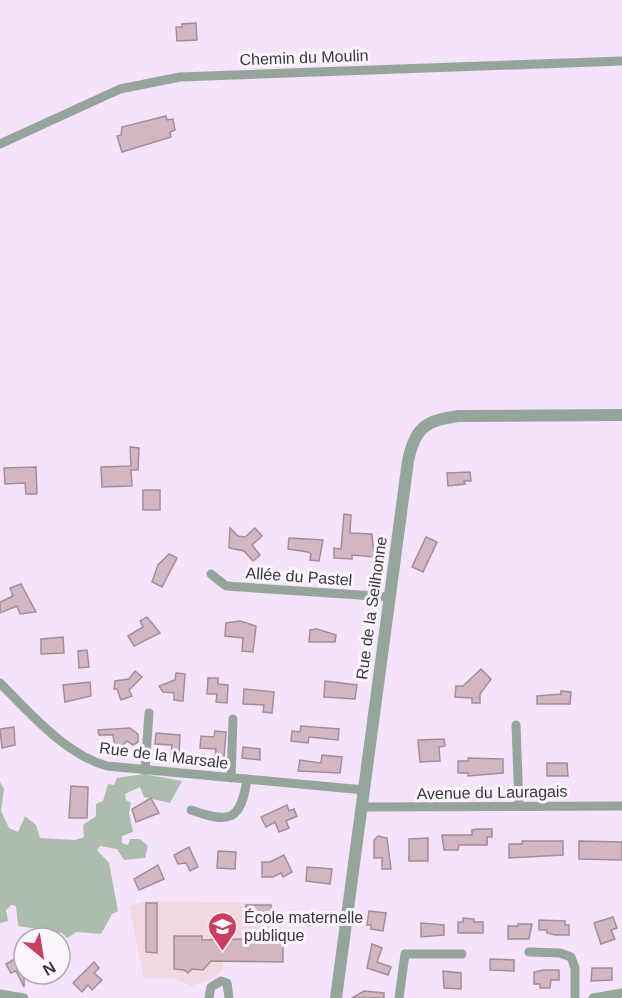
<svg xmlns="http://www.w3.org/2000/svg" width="622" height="998" viewBox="0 0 622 998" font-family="Arial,sans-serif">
<rect width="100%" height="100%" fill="#f4e3fa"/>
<path fill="#f2d9e1" d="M145 901 271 903 270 918 282 919 283 962 223 961V969L216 975 203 983H197L194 987 173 978 144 979 129 906Z"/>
<path fill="#acbdae" d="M144 774 182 781 170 803 144 797 140 787 125 794 126 800 131 803 129 813 133 832 122 836V843L128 845 130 839H140L148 846 145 858 124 860 117 849 100 846 97 850 109 863 118 911 112 914 101 934 77 932 67 938 62 933 18 926 16 906 11 905 6 910 8 921 0 923V782L4 789 1 811 9 828 18 832 25 816 36 825 40 838 75 840 84 837 83 825 96 816V804L103 801 108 784 114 785 117 778Z"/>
<g fill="#d2b7c2" stroke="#a78c97" stroke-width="1.5">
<path d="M196 23 197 40 177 41 176 27H182V24Z"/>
<path d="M166 116 167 120 173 119 175 130 170 132 171 137 122 152 117 136 121 135 122 127Z"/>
<path d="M130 447 139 448 138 470H131L132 486 102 487 101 467 131 466Z"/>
<path d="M36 467 37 494H26L25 483 5 484 4 468Z"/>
<path d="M470 472 471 481H464L465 484 448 486 447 473Z"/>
<rect x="143" y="490" width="17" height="20"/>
<path d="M344 514 351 515 350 533 372 534 374 557 352 555V559L334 558V548L341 549Z"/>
<path d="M230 528 238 536 245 537 255 528 262 536 252 545 260 555 253 561 244 551 229 548Z"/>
<path d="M426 537 437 542 423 572 412 567Z"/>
<path d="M289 538 323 540 319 561 310 560 311 554 308 552 288 549Z"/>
<path d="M169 554 177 558 162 587 152 582 158 565Z"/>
<path d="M21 584 36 612 20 614 17 606 0 613V602L13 596 10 588Z"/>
<path d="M147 617 160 633 134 646 128 636 143 627 140 621Z"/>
<path d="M240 621 256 626 253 652 242 651 243 638 225 636 226 623Z"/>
<path d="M317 629 336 635 335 642H309L310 630Z"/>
<path d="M63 637 64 653 41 654V639Z"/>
<path d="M87 650 89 667 79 668 78 651Z"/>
<path d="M481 669 491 679 480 694V703H472V698L455 697 456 686H463Z"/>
<path d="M135 671 142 677 129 690 132 696 121 700 117 689H114L115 681 129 679Z"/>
<path d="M176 673 185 674 183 701 174 700V693L163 692 159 686 175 680Z"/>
<path d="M208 678H218V684L228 685 227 703 216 702 217 694H207Z"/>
<path d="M325 681 357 685 355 699 324 697Z"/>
<path d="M90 682 91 696 65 702 63 685Z"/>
<path d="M244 689 274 692 272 713 263 712 264 705 243 704Z"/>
<path d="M561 691 571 692 570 704H537V696L561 694Z"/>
<path d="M301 726 339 729 338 740 309 737 308 743 291 741 292 731 300 732Z"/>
<path d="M14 727 15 745 2 748 0 729Z"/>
<path d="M130 728 138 734V742L133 745 127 741 122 746H115L113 735H99L98 730Z"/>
<path d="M215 731 226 732 224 758 215 757 216 749 200 748 201 736 214 737Z"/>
<path d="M156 733 180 735 179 757 171 756 172 745 155 744Z"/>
<path d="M444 739 445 746 439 747 440 761 420 762 418 740Z"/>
<path d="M243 747 260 749V760L242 758Z"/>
<path d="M322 755 342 757 340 773 298 771 300 760 321 763Z"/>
<path d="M468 758 503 759V773L468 776V773H458V761H468Z"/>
<path d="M547 763H567L568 776H547Z"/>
<path d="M71 786 88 787 87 818H69Z"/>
<path d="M151 798 159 813 136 822 132 809Z"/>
<path d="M287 805 289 811 294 809 297 816 286 821 289 828 279 832 275 822 266 827 261 817Z"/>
<path d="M478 829H492V837H487V845H459L458 850H444L442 835H472V830Z"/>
<path d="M378 836 387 838 391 869H382V858H374V840Z"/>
<path d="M428 838V861H409V839Z"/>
<path d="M522 841H563V855L509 858V844H522Z"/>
<path d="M579 841 622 842V860L579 859Z"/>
<path d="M189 847 198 867 190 871 186 863 178 864 174 855Z"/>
<path d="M218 851 236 852 235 869 217 868Z"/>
<path d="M284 855 292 872 283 877 281 873 273 877H262V862H270Z"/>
<path d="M158 865 164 879 139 890 134 879Z"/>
<path d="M307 867 332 869 330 884 306 881Z"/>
<path d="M146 903H157V953L146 952Z"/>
<path d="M246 905H271L270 918H246Z"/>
<path d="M369 911 386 913 383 931 371 929V925H367Z"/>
<path d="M613 917 617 928 611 930 615 939 601 944 594 923Z"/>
<path d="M463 918 474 919V922H483V933H458V922H463Z"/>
<path d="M539 920 565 921V925H569V935H555L547 933V930H539Z"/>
<path d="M421 923 444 925V935L421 937Z"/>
<path d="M518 924H532L529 939H508V926H518Z"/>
<path d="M174 936H202V940L283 938V962L211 961 203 970 192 969 188 973 184 970 174 969Z"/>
<path d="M372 944 382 948 377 962 391 967 388 975 367 968Z"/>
<path d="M20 956 24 963V987L16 971 11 973 6 964Z"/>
<path d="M490 959 514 960V971L490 970Z"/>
<path d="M94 962 99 968 94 973 102 980 92 990 88 985 82 992 73 983Z"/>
<path d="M592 968H612V980L591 981Z"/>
<path d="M544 970H559V980H551L550 988H540V984H534V972Z"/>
<path d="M443 971 461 973V989L444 988Z"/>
<path d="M364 991 384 993V998H352Z"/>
</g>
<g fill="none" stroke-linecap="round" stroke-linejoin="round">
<g stroke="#95a59c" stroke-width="9">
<path d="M0 144 120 89 180 77 622 61"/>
<path d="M211 574 226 586 389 597"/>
<path d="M0 683C31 714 65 754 107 766L364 790"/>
<path d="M516 725 519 806"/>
<path d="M145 770 149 713"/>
<path d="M231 778 233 719"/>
<path d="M362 807 622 806"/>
<path d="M191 810C230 824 241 821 247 779"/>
<path d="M529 952 560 953 571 957 575 968V998"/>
<path d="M0 994 24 998"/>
<path d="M209 998 211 987 221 981 227 983 229 998"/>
<path d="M399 998 405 954H462"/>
<path d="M593 998 622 993"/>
</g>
<path stroke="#95a59c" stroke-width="12" d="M336 998 408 461C415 428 425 420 459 416L622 415"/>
</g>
<defs>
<symbol id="school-pin" viewBox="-11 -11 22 30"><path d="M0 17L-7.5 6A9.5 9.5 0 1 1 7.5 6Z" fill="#cc3d60" stroke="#fbf5fe"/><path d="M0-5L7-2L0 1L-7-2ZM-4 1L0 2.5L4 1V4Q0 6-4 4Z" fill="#fff"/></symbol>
</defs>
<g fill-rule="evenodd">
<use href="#school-pin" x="206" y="910" width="33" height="45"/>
</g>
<g text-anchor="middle" stroke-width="6" stroke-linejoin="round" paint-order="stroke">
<g font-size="16" fill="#3d363f" stroke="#fbf5fe">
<text transform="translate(304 57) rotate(-2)" y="6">Chemin du Moulin</text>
<text transform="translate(299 576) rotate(4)" y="6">Allée du Pastel</text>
<text transform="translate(371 608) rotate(-82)" y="6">Rue de la Seilhonne</text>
<text transform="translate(164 755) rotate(7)" y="6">Rue de la Marsale</text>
<text transform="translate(492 792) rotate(-1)" y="6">Avenue du Lauragais</text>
</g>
<g font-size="16" fill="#3d363f" stroke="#fbf5fe" text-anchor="start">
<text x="244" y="923">École maternelle<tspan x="244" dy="18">publique</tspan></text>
</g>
</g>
<g transform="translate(42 956) rotate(150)"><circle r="28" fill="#fbf5fe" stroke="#afa9b2" stroke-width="1.5"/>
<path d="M0-4.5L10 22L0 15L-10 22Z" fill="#cc3d60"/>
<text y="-9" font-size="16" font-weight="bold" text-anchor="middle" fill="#3d363f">N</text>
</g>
</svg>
